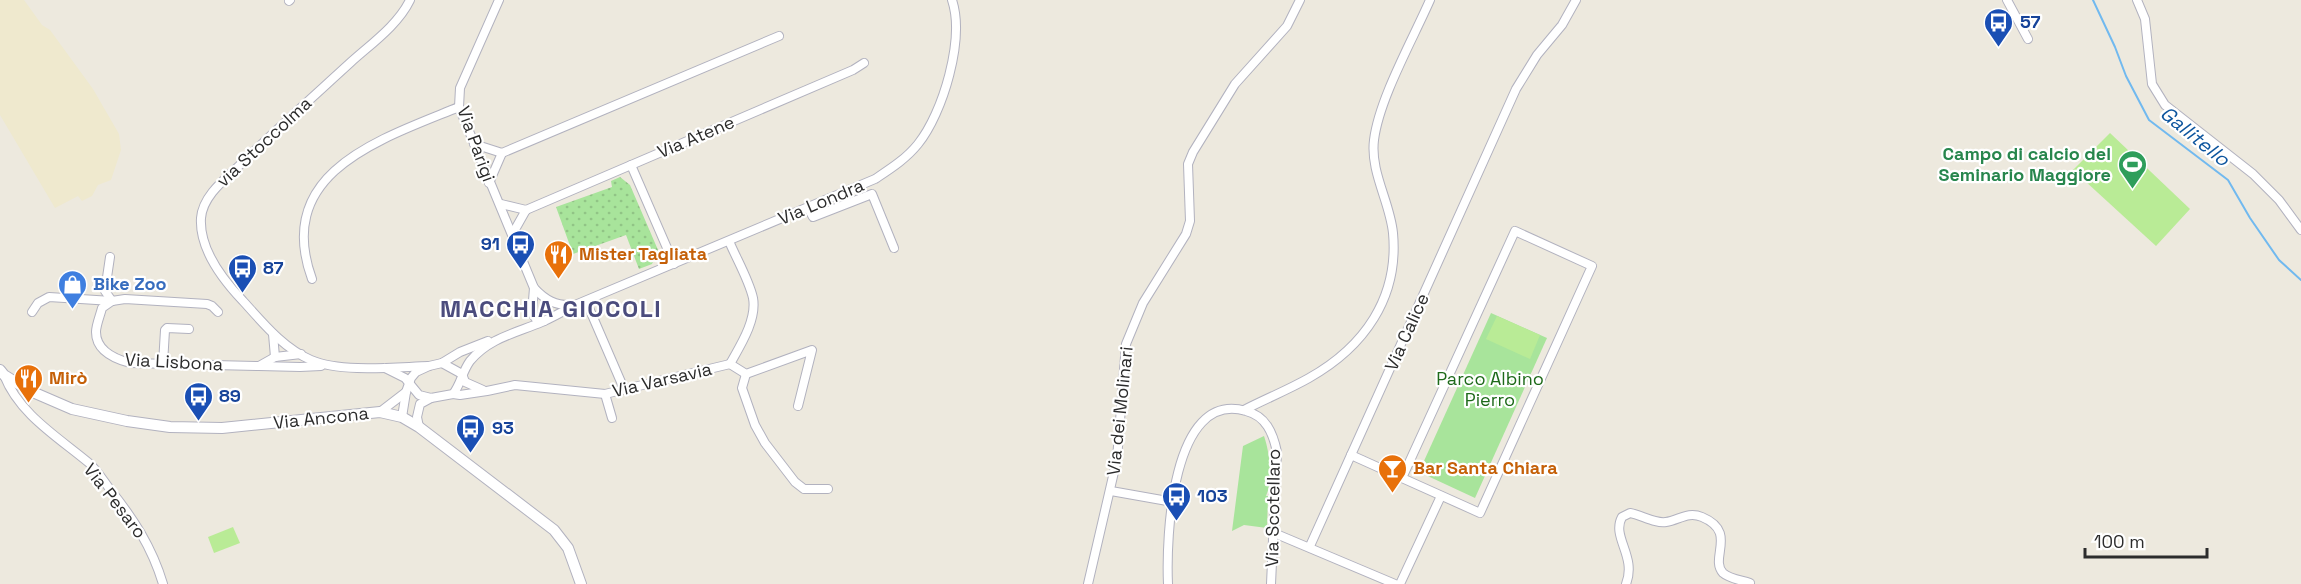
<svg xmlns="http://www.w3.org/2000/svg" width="2301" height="584" viewBox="0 0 2301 584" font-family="'Space Grotesk',sans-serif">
<defs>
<pattern id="grass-dots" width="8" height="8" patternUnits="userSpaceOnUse" patternTransform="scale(1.5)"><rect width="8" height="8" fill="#a8e49b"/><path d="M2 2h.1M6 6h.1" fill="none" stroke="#91c486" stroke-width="1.8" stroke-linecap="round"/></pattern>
</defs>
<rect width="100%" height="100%" fill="#ede9de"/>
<path fill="#efe9ce" d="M0 0H24L42 25 50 30 93 89 119 134 121 150 111 180 98 185 92 196 82 201 78 196 55 208 0 115Z"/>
<path fill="url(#grass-dots)" d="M620 177 630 185 658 250 652 264 639 269 626 235 573 254 556 207 612 187 611 181Z"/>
<g fill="#a8e49b">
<path d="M1491 313 1547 338 1475 498 1419 472Z"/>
<path d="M1264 436C1270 453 1273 481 1266 496H1268L1267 528 1244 525 1232 531 1243 446Z"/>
</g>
<g fill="#b9eb96">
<path d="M2110 133 2190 209 2156 246 2073 170Z"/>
<path d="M1497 316 1540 335 1530 359 1486 339Z"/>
<path d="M233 527 240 543 214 553 208 537Z"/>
</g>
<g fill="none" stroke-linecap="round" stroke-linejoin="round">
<path stroke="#71b9ef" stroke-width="2" d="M2093 0 2115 47 2126 76 2149 120 2228 180 2250 218 2279 260 2301 280"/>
<defs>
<g id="minor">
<path d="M410 0C398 25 371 44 351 62 315 95 279 127 244 161 228 177 203 194 201 218 199 250 223 280 243 301 263 323 283 348 311 360 341 373 396 367 429 366"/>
<path d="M499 0 460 88 459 107 534 288C545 300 556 306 572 305"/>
<path d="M2007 0 2028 39"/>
<path d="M2137 0 2145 19 2152 84 2165 105 2253 174 2279 200 2301 230"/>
<path d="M289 1 290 0"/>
<path d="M474 144 502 153"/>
<path d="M502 153 779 36"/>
<path d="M631 165 674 264"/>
<path d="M489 183 502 153"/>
<path d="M501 204 526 210"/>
<path d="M808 208 813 217 872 194 894 248"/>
<path d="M526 210 853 70 864 63"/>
<path d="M1515 231 1592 266 1480 513 1402 478Z"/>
<path d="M513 233 526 210"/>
<path d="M729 241C736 258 749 280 753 298 757 320 740 346 730 364"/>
<path d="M110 257 105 291 112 301"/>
<path d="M312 279C273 172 381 139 459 107"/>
<path d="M534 288 532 313 536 319 544 321"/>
<path d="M586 301 624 389"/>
<path d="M32 312 38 303 49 297 112 301"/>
<path d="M218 312 212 306 207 304 125 299 112 301 102 308C100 316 96 325 96 332 96 351 115 359 130 363L259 366 275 357 301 354"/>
<path d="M273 334 275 357"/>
<path d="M442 363 462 374 465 382 483 390"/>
<path d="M163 364 165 330 167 328 189 329"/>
<path d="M730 364 746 374 812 350 798 406"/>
<path d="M259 366 300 367 321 366"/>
<path d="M385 368 405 378 419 395 431 398 453 394C461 384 462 372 470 361 489 338 516 333 542 322 553 317 564 311 575 305L875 179C890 169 906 159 918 144 943 113 965 39 952 0"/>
<path d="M746 374 742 388 755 425 765 443 795 482 804 489H828"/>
<path d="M4 375C19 414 58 437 89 463 97 470 103 480 109 488 133 518 152 547 163 584"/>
<path d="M453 394 460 395 487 391 515 385 605 394 730 364"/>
<path d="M605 394 612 418"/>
<path d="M1244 410C1265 399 1288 390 1309 378 1364 347 1399 298 1393 233 1390 202 1370 172 1374 140 1379 99 1413 39 1430 0"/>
<path d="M380 412 406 392"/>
<path d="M402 417 406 392 411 378 416 372 429 366 442 363 460 352 488 341"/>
<path d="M419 427 417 417 420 404 431 398"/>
<path d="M1351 455 1402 478"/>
<path d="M1111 491 1173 502"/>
<path d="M1274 533 1395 584"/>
<path d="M1310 546 1516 89 1537 55 1562 25 1576 0"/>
<path d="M1088 584 1117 459 1126 344 1143 303 1186 234 1190 221 1188 164 1193 152 1235 84 1287 26 1300 0"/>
<path d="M1168 584C1166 539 1171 389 1246 411 1266 416 1273 433 1277 452L1271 584"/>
<path d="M1400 584 1441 496"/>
<path d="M1626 584C1637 556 1611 537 1622 517L1630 513C1641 515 1656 524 1666 522 1679 520 1688 511 1702 517 1738 532 1709 558 1723 573 1730 579 1741 580 1750 583"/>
</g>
<path id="tertiary" d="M0 370 4 375 28 390 72 409 127 421 170 427 222 428 380 412 402 417 419 427 554 530 568 548 581 584"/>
</defs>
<use href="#minor" stroke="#b2b2bf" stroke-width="10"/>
<use href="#tertiary" stroke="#b2b2bf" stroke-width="12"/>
<use href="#minor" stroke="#fff" stroke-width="8"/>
<use href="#tertiary" stroke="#fff" stroke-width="10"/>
</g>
<defs>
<symbol id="bus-pin" viewBox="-11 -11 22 30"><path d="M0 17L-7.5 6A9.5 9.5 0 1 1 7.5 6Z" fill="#1a4fb4" stroke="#fff"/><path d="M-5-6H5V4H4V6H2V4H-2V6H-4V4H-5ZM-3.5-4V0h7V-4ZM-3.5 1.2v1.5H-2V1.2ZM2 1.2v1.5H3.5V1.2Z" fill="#fff"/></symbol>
<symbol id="stadium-pin" viewBox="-11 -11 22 30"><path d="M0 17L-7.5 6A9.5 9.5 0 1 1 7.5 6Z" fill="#2e9e5b" stroke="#fff"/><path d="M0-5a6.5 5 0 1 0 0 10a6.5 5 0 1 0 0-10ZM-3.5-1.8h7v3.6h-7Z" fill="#fff"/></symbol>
<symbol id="restaurant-pin" viewBox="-11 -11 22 30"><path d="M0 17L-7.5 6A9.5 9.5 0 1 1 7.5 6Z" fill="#e8710a" stroke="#fff"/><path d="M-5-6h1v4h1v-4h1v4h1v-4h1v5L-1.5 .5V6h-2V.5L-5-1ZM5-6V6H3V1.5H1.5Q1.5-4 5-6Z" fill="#fff"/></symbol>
<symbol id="shop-pin" viewBox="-11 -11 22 30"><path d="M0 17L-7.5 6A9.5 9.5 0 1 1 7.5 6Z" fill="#3f7fe0" stroke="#fff"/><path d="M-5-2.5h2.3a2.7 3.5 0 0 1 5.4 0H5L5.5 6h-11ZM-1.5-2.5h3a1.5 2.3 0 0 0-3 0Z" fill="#fff"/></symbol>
<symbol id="bar-pin" viewBox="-11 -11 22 30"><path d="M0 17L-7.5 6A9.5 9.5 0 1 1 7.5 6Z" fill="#e8710a" stroke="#fff"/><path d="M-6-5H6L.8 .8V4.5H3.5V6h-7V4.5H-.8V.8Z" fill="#fff"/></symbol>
</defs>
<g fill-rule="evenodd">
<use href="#bus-pin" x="1982" y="6" width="33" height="45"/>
<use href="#stadium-pin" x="2116" y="148" width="33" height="45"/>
<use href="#bus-pin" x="504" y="228" width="33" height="45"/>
<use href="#restaurant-pin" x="542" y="238" width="33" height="45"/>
<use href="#bus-pin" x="226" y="252" width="33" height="45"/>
<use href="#shop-pin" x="56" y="268" width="33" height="45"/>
<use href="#restaurant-pin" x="12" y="362" width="33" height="45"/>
<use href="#bus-pin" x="182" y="380" width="33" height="45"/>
<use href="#bus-pin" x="454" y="412" width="33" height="45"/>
<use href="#bar-pin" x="1376" y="452" width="33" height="45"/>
<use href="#bus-pin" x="1160" y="480" width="33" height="45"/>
</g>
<g text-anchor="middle" stroke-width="4.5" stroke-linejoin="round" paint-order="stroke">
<g font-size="18" font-weight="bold" fill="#164399" stroke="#fff" text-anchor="start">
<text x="2020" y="28">57</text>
<text x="500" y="250" text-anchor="end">91</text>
<text x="263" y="274">87</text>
<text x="219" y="402">89</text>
<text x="492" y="434">93</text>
<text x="1197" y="502">103</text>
</g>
<g font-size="18" fill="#2c2c2c" stroke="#fff">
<text transform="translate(696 137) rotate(-23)" y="6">Via Atene</text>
<text transform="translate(264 142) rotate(-43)" y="6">via Stoccolma</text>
<text transform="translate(476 144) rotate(70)" y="6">Via Parigi</text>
<text transform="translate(821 202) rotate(-23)" y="6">Via Londra</text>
<text transform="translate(1407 332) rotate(-66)" y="6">Via Calice</text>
<text transform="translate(174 362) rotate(3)" y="6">Via Lisbona</text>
<text transform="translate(662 380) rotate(-13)" y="6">Via Varsavia</text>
<text transform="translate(1120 411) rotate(-84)" y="6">Via dei Molinari</text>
<text transform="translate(321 418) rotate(-6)" y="6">Via Ancona</text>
<text transform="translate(115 501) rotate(52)" y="6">Via Pesaro</text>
<text transform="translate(1273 508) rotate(-89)" y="6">Via Scotellaro</text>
</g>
<g font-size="18" font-weight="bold" fill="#27864d" stroke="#fff" text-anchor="end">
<text x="2111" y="160">Campo di calcio del<tspan x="2111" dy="21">Seminario Maggiore</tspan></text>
</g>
<g font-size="18" font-weight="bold" fill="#c56008" stroke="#fff" text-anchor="start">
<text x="579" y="260">Mister Tagliata</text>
<text x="49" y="384">Mirò</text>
<text x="1413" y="474">Bar Santa Chiara</text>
</g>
<g font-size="18" font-weight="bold" fill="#366cbe" stroke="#fff" text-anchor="start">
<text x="93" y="290">Bike Zoo</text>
</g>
<g font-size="18" fill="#1e6a1a" stroke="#fff">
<text x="1490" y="385">Parco Albino<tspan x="1490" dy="21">Pierro</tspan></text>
</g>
<g font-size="20" font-style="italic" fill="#0d559e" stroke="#fff">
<text transform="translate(2195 136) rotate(39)" y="7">Gallitello</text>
</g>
<g font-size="24" font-weight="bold" letter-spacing="1.5" fill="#4b4c7d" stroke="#fff">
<text x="551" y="317">MACCHIA GIOCOLI</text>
</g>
</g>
<path d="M2085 548v9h122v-9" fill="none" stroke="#2c2c2c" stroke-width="3"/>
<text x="2094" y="548" font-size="18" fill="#2c2c2c" stroke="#ffffff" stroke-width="4.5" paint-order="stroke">100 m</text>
</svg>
